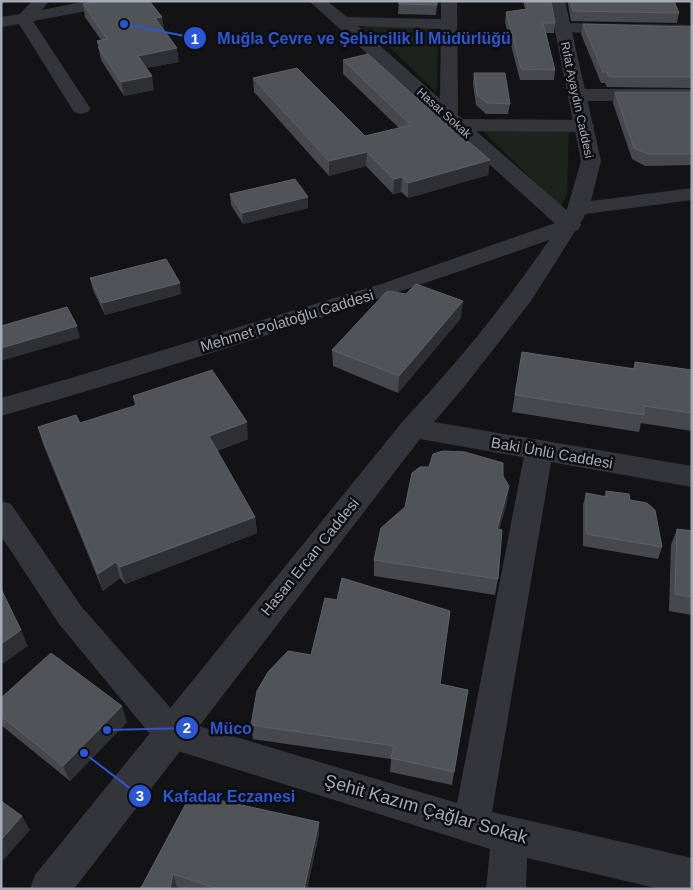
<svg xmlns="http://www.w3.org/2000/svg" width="693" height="890" viewBox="0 0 693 890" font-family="Helvetica,sans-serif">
<rect width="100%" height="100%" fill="#131315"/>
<g fill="#1b231b">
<path d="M369 25 432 28 438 34 437 88 435 91 385 43 361 28Z"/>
<path d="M481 129 569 130 567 195 560 207Z"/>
</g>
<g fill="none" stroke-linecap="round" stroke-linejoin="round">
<g fill="#34353a" fill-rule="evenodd">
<path d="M32 1H49L42 10 87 1H122L120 4 114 6 33 21 90 108 88 112 81 114 74 112 19 24 1 27V17L20 14Z"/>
<path d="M309 1H327L347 17 441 19V1H457L458 115 463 119 584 120 591 122 594 126 591 130 584 132 476 131 578 220 581 225 578 230 570 232 562 230ZM358 26 441 29 440 99Z"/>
<path d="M563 23 692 25V35L557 32 555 28 557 24Z"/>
<path d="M577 89H692V101H577L570 99 568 95 570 91Z"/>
<path d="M539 441 549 444 553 451 492 812 692 858V889H660L527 858 526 889H486L490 849 159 745 59 624 1 536V501L11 504 81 606 182 721 457 803 525 451 529 444Z"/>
</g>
<path fill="#34353a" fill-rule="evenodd" d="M549 1H565L601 161 591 201 692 188V200L586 214 531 301 464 387 434 422 692 466V487L420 439 74 889H30L35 875 403 421C457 363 505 305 549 240 368 304 186 363 1 416V398L71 378 384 283 561 221 567 209 581 161Z"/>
</g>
<g fill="#46484d">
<path d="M93 1H150L162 17 164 30 179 62 146 68 154 90 124 96 101 60 97 41 101 40 85 17 83 4 93 2Z"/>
<path d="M399 1 437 5 436 15 398 14Z"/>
<path d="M523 1H551L555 23 554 33H546L555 70 554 80H520L505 22 506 12 525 9Z"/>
<path d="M568 1H674L679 13 677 23 571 21 568 4Z"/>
<path d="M583 24 692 27V88L607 87 605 83H601L581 34Z"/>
<path d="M343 60 440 119 490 160 488 175 408 198 401 192 393 194 366 166 329 176 254 92 253 78 365 136 399 128 343 74Z"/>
<path d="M474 73 510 104 508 114H486L476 105 473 84Z"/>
<path d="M615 92H692V165L645 166 632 159 613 103Z"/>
<path d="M230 194 308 208 243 224 231 205Z"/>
<path d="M90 278 181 294 105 315 93 290Z"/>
<path d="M461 318 398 393 333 366 332 350Z"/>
<path d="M522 352 633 369 635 362 692 370V431L641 423 639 432 512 412Z"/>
<path d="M133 396 248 439 217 451 255 517 257 533 125 584 120 578 103 591 43 444 38 427 80 423 135 406Z"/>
<path d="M503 476 507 502 499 530 498 579 495 595 374 576V560Z"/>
<path d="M606 491 630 500 662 547 658 559 583 546V505L586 493 604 497Z"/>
<path d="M677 529 692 531V615L669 611 671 545Z"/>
<path d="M311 655 468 690 452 785 390 772 391 759 253 739 251 725Z"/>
<path d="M1 698 127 722 70 781 1 725Z"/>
<path d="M191 794 319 834 307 889H184L177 887 142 886Z"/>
</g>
<g fill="#2d2f32">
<path d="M1 1H7L1 5Z"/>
<path d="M162 17 164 30 155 18Z"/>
<path d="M177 48 179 62 140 69 138 56Z"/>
<path d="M152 76 154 90 124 96 121 82Z"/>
<path d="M367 152 366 166 329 176V161Z"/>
<path d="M490 160 488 175 408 198V183Z"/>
<path d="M402 177 401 192 393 194 394 179Z"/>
<path d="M308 197V208L243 224 242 213Z"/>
<path d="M180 283 181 294 105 315 102 303Z"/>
<path d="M463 301 461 318 398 393 399 376Z"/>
<path d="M77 326 80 338 1 361V348Z"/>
<path d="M247 422 248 439 211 453 209 436Z"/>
<path d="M509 486 507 502 494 546 497 529Z"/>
<path d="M255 517 257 533 125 584 120 567Z"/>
<path d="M116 562 120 578 103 591 98 574Z"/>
<path d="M21 630 28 646 1 665V644Z"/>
<path d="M122 706 127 722 70 781 63 766Z"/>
<path d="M22 816 30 830 1 863V840Z"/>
<path d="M319 822V834L307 889H304Z"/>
<path d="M173 874 177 887V889H170Z"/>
</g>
<g fill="#505358" stroke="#5d6167">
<path d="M95 1H149L162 17 155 18 177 48 138 56 152 76 121 82 98 47 101 46 97 41 107 39 83 4 95 2Z"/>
<path d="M399 1H437V5L399 4Z"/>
<path d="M526 1H551L555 23H543L555 70 521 69 506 12 528 9Z"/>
<path d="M571 1H674L679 13 573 11Z"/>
<path d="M583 24 692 27V77H609L607 72H603Z"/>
<path d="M368 54 440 119H442L490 160 408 183 402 177 394 179 367 152 329 161 253 78 297 68 365 136 411 125 343 60Z"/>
<path d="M474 73H505L510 104 487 103 477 95Z"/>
<path d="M615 92H692V154H648L634 148Z"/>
<path d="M295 179 308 197 242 213 230 194Z"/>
<path d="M166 259 180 283 102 303 90 278Z"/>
<path d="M416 284 463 301 399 376 332 350 387 291 406 294Z"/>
<path d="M67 307 77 326 1 348V326Z"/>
<path d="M522 352 635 369V362L692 370V413L644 406V415L515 395Z"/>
<path d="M212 370 247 422 209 436 255 517 120 567 116 562 98 574 38 427 76 415 80 423 137 405 133 396Z"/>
<path d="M443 451 465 452 503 463V476L509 486 497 529 502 530 498 579 374 560 381 528 405 507 412 473 420 467H429L433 454Z"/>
<path d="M606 491 629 494 630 500 647 503 655 510 662 547 586 534V493L607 497Z"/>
<path d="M677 529 692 531V597L675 594Z"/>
<path d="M342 578 450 611 440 684 468 690 454 772 391 758 394 746 251 725 257 691 268 672 288 651 311 655 325 598 337 600Z"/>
<path d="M1 589 21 630 1 644Z"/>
<path d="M51 653 122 706 63 766 1 716V698Z"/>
<path d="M191 794 319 822 304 889H218L173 874 170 889H139L142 886Z"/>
<path d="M1 801 22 816 1 840Z"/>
</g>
<g text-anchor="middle" stroke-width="5" stroke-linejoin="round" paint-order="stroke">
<g font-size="12" fill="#a3abb6" stroke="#0e0e10">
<text transform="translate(577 100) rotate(78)" y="4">Rıfat Ayaydın Caddesi</text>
<text transform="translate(444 113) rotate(42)" y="4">Hasat Sokak</text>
</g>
<g font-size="15" fill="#a3abb6" stroke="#0e0e10">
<text transform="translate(287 321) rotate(-17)" y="5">Mehmet Polatoğlu Caddesi</text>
<text transform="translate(552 453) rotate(10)" y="5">Baki Ünlü Caddesi</text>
<text transform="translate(310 557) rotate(-51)" y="5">Hasan Ercan Caddesi</text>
</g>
<g font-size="18" fill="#a3abb6" stroke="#0e0e10">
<text transform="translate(426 809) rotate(16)" y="6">Şehit Kazım Çağlar Sokak</text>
</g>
</g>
<path fill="none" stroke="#2a57d5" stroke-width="2" d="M124 24L195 38M107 730L187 728M84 753L140 796"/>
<g fill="#2a57d5" stroke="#0e0e10" stroke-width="2">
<circle cx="124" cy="24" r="5"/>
<circle cx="107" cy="730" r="5"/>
<circle cx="84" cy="753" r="5"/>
<circle cx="195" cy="38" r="12"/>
<circle cx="187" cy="728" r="12"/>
<circle cx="140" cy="796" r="12"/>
</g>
<g font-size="15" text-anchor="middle" font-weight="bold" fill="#fff">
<text x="195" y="44">1</text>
<text x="187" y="733">2</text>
<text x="140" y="801">3</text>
</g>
<g font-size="16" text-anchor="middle" font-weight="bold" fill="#2a57d5" stroke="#0e0e10" stroke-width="5" stroke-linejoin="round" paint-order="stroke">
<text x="364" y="44">Muğla Çevre ve Şehircilik İl Müdürlüğü</text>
<text x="231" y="734">Müco</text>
<text x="229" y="802">Kafadar Eczanesi</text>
</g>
<rect width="693" height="890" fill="none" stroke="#a3abb6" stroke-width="5"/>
</svg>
